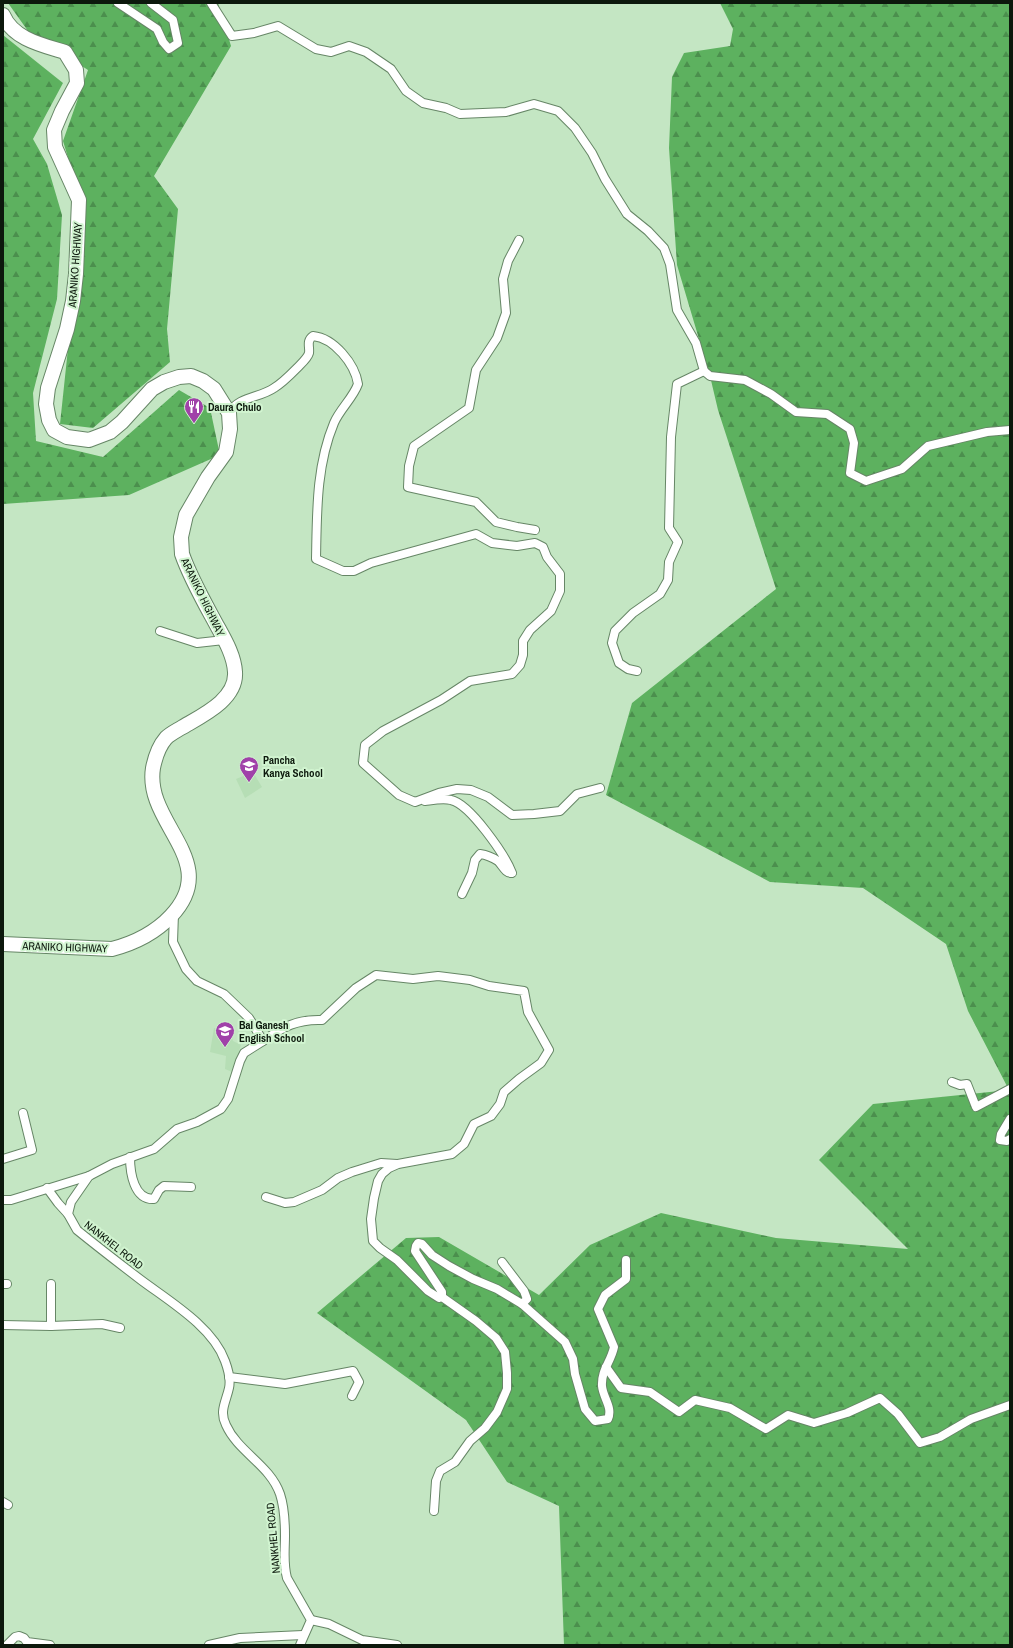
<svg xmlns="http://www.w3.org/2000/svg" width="1013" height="1648" viewBox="0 0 1013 1648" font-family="'Archivo Narrow',sans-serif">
<defs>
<pattern id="forest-firs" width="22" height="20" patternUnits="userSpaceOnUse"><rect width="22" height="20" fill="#5db15f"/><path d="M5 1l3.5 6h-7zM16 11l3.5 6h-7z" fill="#4b8f4d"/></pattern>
</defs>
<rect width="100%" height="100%" fill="#c4e6c3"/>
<g fill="#b6deb5">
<path d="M253 772 262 787 245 798 236 779Z"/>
<path d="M214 1028 230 1031 233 1041 241 1045 232 1072 225 1069 226 1056 210 1052Z"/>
</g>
<g fill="url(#forest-firs)">
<path d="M8 3H218L231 46 154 176 178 209 167 329 170 362 93 428 60 424 83 207 63 141 88 70 28 31Z"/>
<path d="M720 3H1010V1645H564L559 1506 507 1482 466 1420 317 1313 406 1238 439 1237 539 1295 590 1245 661 1213 776 1238 908 1249 819 1160 873 1104 1009 1090 968 1011 946 944 863 888 770 882 606 795 632 703 776 589 718 410 710 376 677 265 669 148 672 77 684 53 730 46 733 29Z"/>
<path d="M3 35 63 83 33 139 47 164 62 215 57 299 33 393 36 441 103 457 179 390 210 408 220 455 129 495 3 504Z"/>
</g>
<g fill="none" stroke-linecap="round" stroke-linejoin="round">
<defs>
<g id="minor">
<path d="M118 3 157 29 163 42 169 49 178 43 173 20 151 3"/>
<path d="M211 3 232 36 254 33 278 26 316 49 331 52 349 46 366 52 391 69 406 91 423 103 446 108 460 114 506 112 534 104 558 111 575 128 592 153 605 179 627 214 648 231 664 248 670 264 677 310 696 343 704 371 677 384 671 437 669 528 678 542 669 562 668 580 660 594 633 613 615 631 612 643 619 663 628 669 637 671"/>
<path d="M519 240 508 261 503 279 506 313 497 338 476 370 469 408 414 446 409 466 408 487 476 502 496 522 517 527 535 530"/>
<path d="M704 371 710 376 745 380 771 394 796 412 827 414 850 429 854 443 850 473 866 481 902 469 928 446 987 432 1010 430"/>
<path d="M229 413C239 396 260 398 274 388 284 382 292 373 300 365 303 362 308 357 309 353 310 347 306 341 313 336 334 338 355 364 358 384 353 398 340 409 334 423 316 466 317 513 316 559L343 571H354L371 563 476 534 492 543 517 546 535 543 543 547 547 557 560 574V591L551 611 530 630 523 641V655L520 665 512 674 470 681 441 700 383 731 365 745 363 763 399 795 415 802 439 793 457 789 471 790 488 797 512 815 534 814 560 811 577 794 600 788"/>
<path d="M160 631 197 643 224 640"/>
<path d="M425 801C433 800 443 798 451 800 470 804 505 855 512 873 505 873 503 866 498 861 492 857 487 855 480 854L475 860 472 873 462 894"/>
<path d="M174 913 173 942 186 969 197 981 224 994 249 1018 263 1041 244 1053 240 1061 228 1099 221 1109 197 1122 177 1129 154 1149 112 1164 89 1176 71 1202 68 1214 77 1230C98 1247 120 1264 141 1280 169 1301 213 1327 225 1361 228 1369 231 1379 229 1388 226 1402 219 1411 226 1425 238 1452 270 1465 280 1494 284 1506 285 1522 285 1536 285 1550 283 1563 287 1578L311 1620 300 1645"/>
<path d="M263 1041C283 1027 297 1019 322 1020L356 988 376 975 413 979 438 976 470 980 489 986 524 991 528 1012 549 1050 541 1063 519 1079 504 1092 500 1104 491 1116 474 1124 464 1144 452 1154 398 1164 389 1168 382 1174 378 1181 374 1198 371 1219 373 1241 380 1248 397 1260 428 1291 439 1298 442 1297V1292L415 1251 416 1246 418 1243 422 1244 432 1255 449 1266 473 1279 497 1289 522 1304 527 1299 524 1291 502 1262"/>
<path d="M952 1082 960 1085 967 1084 976 1107 1010 1089"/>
<path d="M1010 1119 1001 1134 1000 1140 1007 1141 1010 1139"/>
<path d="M130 1157C130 1173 134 1200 154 1199L159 1190 164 1186 191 1187"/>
<path d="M3 1159 32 1150 23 1113"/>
<path d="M47 1188 58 1203 68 1214"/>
<path d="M266 1197 285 1203 294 1202 322 1190 338 1178 352 1172 381 1163 397 1164"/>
<path d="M3 1200H11L89 1176"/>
<path d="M3 1284H7"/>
<path d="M51 1284V1326"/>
<path d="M522 1304 565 1342 573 1359 575 1374 585 1409 595 1421 608 1419C613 1407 603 1398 602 1386 601 1370 611 1362 614 1347L598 1309 605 1295 626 1279V1260"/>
<path d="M3 1325 51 1326 102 1324 120 1328"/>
<path d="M606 1367 621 1388 650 1392 679 1412 695 1400 730 1408 766 1429 788 1415 814 1423 847 1413 880 1398 898 1414 920 1443 940 1437 971 1419 1010 1405"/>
<path d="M229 1377 285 1384 353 1371 359 1382 352 1396"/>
<path d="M3 1502 8 1505"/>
<path d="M434 1511 436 1481 440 1471 455 1462 470 1441 485 1428 497 1412 507 1389V1373L505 1352 496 1338 476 1321 442 1297"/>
<path d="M311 1620 329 1624 362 1640 397 1645"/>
<path d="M7 1645 15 1637 19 1636 24 1638 27 1642 50 1645"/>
<path d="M209 1645 240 1638 303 1635"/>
</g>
<path id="trunk" d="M3 15C13 39 42 45 65 52L76 70 77 83 62 111 54 130 55 147 79 200 76 274 73 301 67 329 48 388 46 404 49 420 54 430 67 437 89 440 110 432 122 422 152 389 164 382 179 377 191 376 203 381 214 389 229 413 230 429 226 452 208 477 186 515 181 537 182 554C190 577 203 600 215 622 223 637 234 654 235 672 237 700 201 716 181 728 176 731 170 734 166 738 159 746 155 758 153 768 144 824 223 861 171 916 155 933 135 943 112 949L3 944"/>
</defs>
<use href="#minor" stroke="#668666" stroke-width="10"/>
<use href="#trunk" stroke="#668666" stroke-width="16"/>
<use href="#minor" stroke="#fff" stroke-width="8"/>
<use href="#trunk" stroke="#fff" stroke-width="14"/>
</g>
<defs>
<symbol id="restaurant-pin" viewBox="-11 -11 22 30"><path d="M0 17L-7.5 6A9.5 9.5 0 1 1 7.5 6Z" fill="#a041a9" stroke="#d1f4d0"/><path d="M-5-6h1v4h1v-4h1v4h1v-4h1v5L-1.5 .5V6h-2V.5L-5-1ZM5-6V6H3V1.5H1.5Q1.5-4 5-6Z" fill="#fff"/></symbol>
<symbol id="school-pin" viewBox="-11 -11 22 30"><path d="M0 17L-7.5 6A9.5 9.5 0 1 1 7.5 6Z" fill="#a041a9" stroke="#d1f4d0"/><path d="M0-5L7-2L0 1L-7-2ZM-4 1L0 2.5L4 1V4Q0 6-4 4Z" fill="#fff"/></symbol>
</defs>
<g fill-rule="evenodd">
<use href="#restaurant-pin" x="183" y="396" width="22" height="30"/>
<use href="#school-pin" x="238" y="755" width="22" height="30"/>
<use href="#school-pin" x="214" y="1020" width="22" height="30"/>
</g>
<g text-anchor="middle" stroke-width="4" stroke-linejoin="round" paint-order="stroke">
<g font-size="11" fill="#0c180c" stroke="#d1f4d0">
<text transform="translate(75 265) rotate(-86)" y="4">ARANIKO HIGHWAY</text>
<text transform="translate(203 597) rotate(64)" y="4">ARANIKO HIGHWAY</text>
<text transform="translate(65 947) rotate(2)" y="4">ARANIKO HIGHWAY</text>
<text transform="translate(114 1245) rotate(38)" y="4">NANKHEL ROAD</text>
<text transform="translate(273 1538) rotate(-95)" y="4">NANKHEL ROAD</text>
</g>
<g font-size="11" font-weight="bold" fill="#0c180c" stroke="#d1f4d0" text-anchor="start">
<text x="208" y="411">Daura Chulo</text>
<text x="263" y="764">Pancha<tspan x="263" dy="13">Kanya School</tspan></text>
<text x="239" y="1029">Bal Ganesh<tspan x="239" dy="13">English School</tspan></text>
</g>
</g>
<rect width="1013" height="1648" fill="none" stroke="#0c180c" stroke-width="8"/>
</svg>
